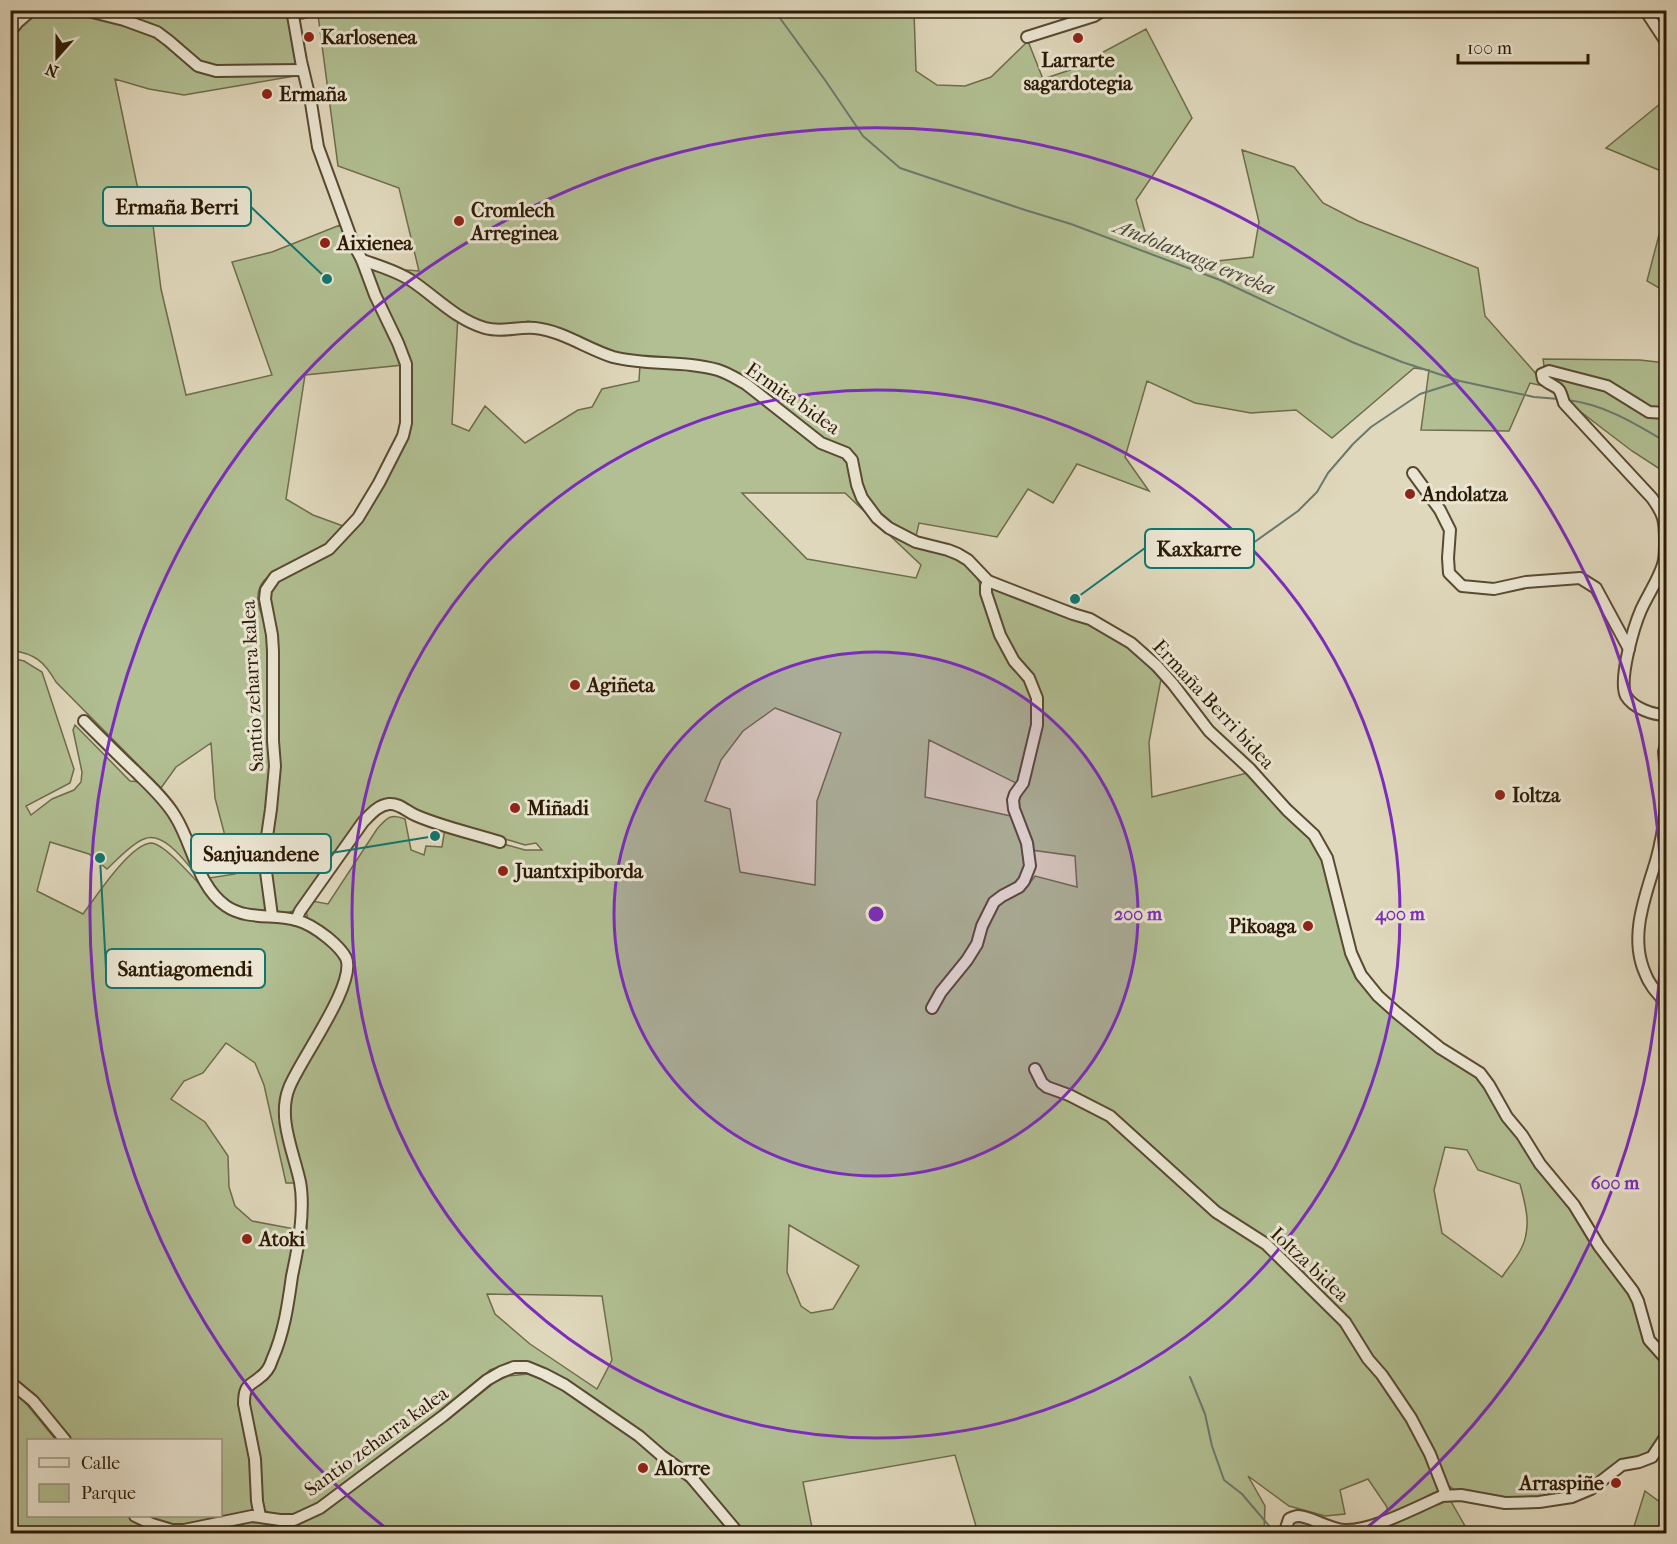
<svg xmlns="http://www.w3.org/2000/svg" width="1677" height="1544" viewBox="0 0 1677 1544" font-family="'IM FELL French Canon',serif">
<rect width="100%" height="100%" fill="#e0d8bc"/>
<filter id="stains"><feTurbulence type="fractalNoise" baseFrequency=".00333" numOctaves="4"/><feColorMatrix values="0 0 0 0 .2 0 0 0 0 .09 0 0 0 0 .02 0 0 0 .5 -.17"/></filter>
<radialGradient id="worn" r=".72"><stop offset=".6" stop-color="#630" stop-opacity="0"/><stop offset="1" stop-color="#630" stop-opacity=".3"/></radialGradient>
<g fill="#b1bf92" stroke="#6e6c4b" stroke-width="1.5" fill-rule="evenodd">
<path d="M11 11H914L916 71 937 85 965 86 991 77 1028 41 1043 79 1070 70 1146 29 1192 118 1136 200 1147 239 1217 261 1253 257 1259 222 1242 150 1294 167 1323 203 1358 221 1478 268 1485 316 1547 386 1543 359 1640 360 1666 363V473L1632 451 1548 387 1530 383 1509 431 1421 430 1429 370 1414 368 1332 438 1296 410 1251 413 1195 403 1147 381 1125 457 1149 491 1077 464 1053 503 1028 489 997 537 919 523 914 545C934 552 952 551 969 567 985 583 988 615 996 635 1001 647 1007 657 1015 667 1018 672 1024 676 1027 681 1043 705 1029 759 1018 784L929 740 925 797 1015 817 1025 846 1026 870 1020 882 1001 892 993 899 984 913 974 945 942 983 931 1001 936 1008 948 989 974 959 981 946 989 921 998 907 1005 901 1024 891 1035 876 1077 887 1075 856 1031 850 1017 809V800L1025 786 1039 726 1041 707 1039 694 1032 678 1014 657 1004 638 990 594V589L993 587 1069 617 1090 622 1134 651 1161 679 1149 742 1152 797 1247 773 1280 809 1311 837 1319 851 1330 876 1347 953 1358 975 1381 1003 1436 1049 1475 1073 1486 1087 1504 1118 1547 1178 1567 1198 1608 1264 1633 1298 1645 1340 1657 1357 1666 1364V1428L1657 1444 1648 1453 1639 1457 1624 1460 1575 1493 1531 1500 1498 1499 1456 1491 1448 1485 1410 1409 1382 1371 1370 1356 1346 1319 1265 1239 1217 1210 1118 1119 1101 1107 1080 1096 1048 1084 1037 1068 1032 1070 1033 1077 1041 1086 1093 1110 1112 1122 1164 1167 1216 1215 1264 1246 1344 1324 1369 1363 1382 1377 1410 1420 1441 1484 1440 1493 1387 1516V1507L1368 1479 1340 1490 1345 1514 1325 1516 1289 1506 1248 1476 1265 1506 1264 1533 1047 1534 1044 1527 1025 1533H978L955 1455 803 1482 813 1533H743L706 1488 691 1472 638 1431 547 1370 530 1363 512 1362 490 1370 459 1398 324 1503 296 1516H281L267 1512 262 1507 260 1497V1464L248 1403 249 1393 253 1387 276 1362 286 1335 307 1227 305 1190 296 1183H286L264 1085 255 1063 226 1043 203 1073 184 1081 171 1099 205 1122 228 1156 229 1187 235 1206 252 1221 295 1229 294 1246 282 1317 270 1357 261 1370 241 1387V1401L253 1471V1509L250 1513C237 1515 224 1517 212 1520 184 1526 169 1530 142 1516H220V1440H69L41 1410 32 1395 11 1379V658L24 661 42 672 74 769 70 783 26 806 31 815 52 799 74 790 81 782 82 772 73 730 75 725 130 781 141 782 155 795 171 816 199 878C187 864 164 830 144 839 132 843 117 860 107 869L89 854 50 842 37 891 83 914C95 898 130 844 151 843 167 843 206 894 221 906 240 920 265 918 287 921 301 922 313 929 323 938 331 945 340 952 344 962 349 981 308 1042 298 1060L302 1068 331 1017 349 974V961L346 953 328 935 308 920 306 910 312 901 328 904 377 829C387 818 390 813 405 819L411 850 424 855 426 846 442 847 445 828 525 850H542L536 843 525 845 512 841 427 817 397 801H388L376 805 363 817 295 910C282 917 243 912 229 904 219 899 214 887 209 878L235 874 215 798 211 743 176 767 161 788 56 682C44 661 35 654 11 650ZM318 15 338 166 399 188 419 271 369 267 410 365 409 423 404 439 381 487 354 530 313 515 286 499 305 375 403 365 375 305 340 225 272 252 232 262 272 375 186 395 161 289 151 209 137 185 115 79 149 89 184 95 301 75 290 22ZM458 315 500 332 528 321 564 331 595 346 632 357 640 364 639 381 602 389 592 407 578 410 525 443 485 406 469 431 452 424ZM742 493H845L921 565 916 578 807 559ZM299 562V568L280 577 271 593 265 625C263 618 259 609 258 602 255 576 280 569 299 562ZM775 708 841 733 817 801 815 885 740 872 730 809 705 801 721 760 743 731ZM268 738 275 739 277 768 271 766ZM1445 1147 1467 1150 1478 1170 1520 1184C1526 1206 1532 1228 1521 1249 1516 1259 1508 1268 1502 1277L1442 1233 1434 1190ZM789 1225 859 1266 833 1309 811 1313 801 1306 787 1272ZM487 1294 602 1296 612 1360 597 1389 530 1344 495 1314Z"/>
<path d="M1653 11H1666V32Z"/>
<path d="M1666 99V173L1606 148Z"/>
<path d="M1666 208V292L1647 281Z"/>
<path d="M528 1374 546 1379 562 1387 671 1464 732 1533 217 1534 224 1523 256 1521 284 1525 377 1470 470 1402 495 1382 508 1376Z"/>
<path d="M10 1388 20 1396 56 1440H28V1516H130C152 1539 183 1530 212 1526L208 1533H11Z"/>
<path d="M1645 1491 1660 1502 1666 1498V1533H1629L1633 1530Z"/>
<path d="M1449 1498 1469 1533 1312 1534C1304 1529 1298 1528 1289 1529L1291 1522 1296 1520 1343 1533Z"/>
</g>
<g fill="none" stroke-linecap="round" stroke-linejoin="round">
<g stroke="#6a796e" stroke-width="2">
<path d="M774 10 825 80 863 136 900 168 1025 210 1071 224 1220 280 1352 342 1402 362 1460 381 1534 397 1559 399"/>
<path d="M1567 400C1604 404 1636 424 1666 442"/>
<path d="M1228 561 1298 511 1317 492 1328 473 1353 444 1371 427 1420 394 1458 382"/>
<path d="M1190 1377 1205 1414 1212 1446 1224 1480 1242 1494 1276 1534"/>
</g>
<defs>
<g id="minor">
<path d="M84 10 124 20 157 32 169 41 198 66 216 71 303 70"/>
<path d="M1645 10 1666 42"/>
<path d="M10 32 18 22 32 10"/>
<path d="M1027 37 1094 16 1104 10"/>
<path d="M362 260C379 266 397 271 412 281 437 298 457 320 485 328 502 333 519 326 535 328 563 331 587 349 613 357 647 366 684 360 718 370 728 373 737 379 746 384L821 443 846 453 852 460 857 485 862 498 877 518 889 528 916 542 948 550 958 554 968 560 988 581 993 583 1073 614 1090 619 1131 643 1157 666 1173 684 1209 731 1250 769 1287 810 1314 835 1327 858 1351 953 1361 975 1378 996 1397 1013 1440 1048 1480 1073 1489 1085 1507 1117 1522 1135 1540 1164 1574 1205 1599 1246 1633 1291 1638 1301 1649 1340 1666 1359"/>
<path d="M1666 413 1649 412 1607 386 1549 371 1542 374 1543 379C1558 391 1558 382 1564 403L1652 498C1664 515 1665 520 1665 541 1665 547 1665 554 1664 560 1662 574 1647 596 1641 610 1634 626 1618 680 1626 696 1633 708 1653 715 1666 715"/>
<path d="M1413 473 1440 510 1450 530 1448 558 1449 573 1462 586 1494 589 1526 582 1580 578 1596 588 1629 649"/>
<path d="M84 721C101 738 118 755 136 772 149 785 165 799 175 816 193 844 197 886 226 906 246 920 273 914 296 920 308 923 318 930 328 938 334 943 342 950 346 958 357 984 299 1061 289 1088 277 1118 294 1153 300 1182 303 1198 302 1215 300 1232 298 1247 295 1262 292 1276 288 1305 284 1333 272 1360 270 1367 265 1374 259 1378 255 1382 248 1384 246 1390 244 1394 244 1400 244 1404L255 1459 257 1501 260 1516"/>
<path d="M1666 744 1664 752 1666 773"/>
<path d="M1666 807C1664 825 1661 843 1656 861 1645 897 1629 937 1645 973 1649 985 1658 994 1666 1003"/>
<path d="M272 916 264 857 271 809 275 766 273 741V651L272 635 265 599 266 590 275 577 329 549 358 518 379 483 403 436 406 423V364L398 343 375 295 362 260 353 243 318 147 311 103 301 61 292 10"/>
<path d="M296 920 300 911 363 822C370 815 378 805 389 804 399 803 406 811 415 815 442 827 472 833 500 842"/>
<path d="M932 1008 941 992 967 960 977 944 982 926 994 902 1002 896 1019 887 1024 881 1030 866 1027 843 1014 809 1013 800 1015 794 1023 783 1026 771 1037 725V698L1029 678 1014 661 1000 635 986 593V586L988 581"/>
<path d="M1035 1069 1042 1083 1047 1087 1069 1095 1110 1116 1216 1212 1266 1244 1345 1322 1368 1359 1382 1375 1411 1418 1430 1454 1446 1495"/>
<path d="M10 1382 33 1401 65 1440"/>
<path d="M135 1516 152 1524 172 1530H184L252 1516 280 1520H294L320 1508 443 1416 487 1380 501 1372 514 1367H527L544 1374 565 1385 639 1436 662 1456 691 1477 739 1534"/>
<path d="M1284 1534 1289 1519C1291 1518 1296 1516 1298 1516 1310 1516 1329 1529 1344 1530 1370 1532 1417 1507 1442 1496L1461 1495 1505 1503 1539 1502 1572 1497 1591 1489 1622 1465 1639 1462 1652 1457 1666 1436"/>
</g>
</defs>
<use href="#minor" stroke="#594a32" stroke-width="14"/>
<use href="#minor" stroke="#ebe6d3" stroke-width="10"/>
</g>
<circle cx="876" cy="914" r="262" fill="#7b2cbf" fill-opacity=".12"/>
<g fill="none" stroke="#7b2cbf" stroke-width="3">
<circle cx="876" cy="914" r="262"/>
<circle cx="876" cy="914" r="524"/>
<path d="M392 1533A786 786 0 1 1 1360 1533"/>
</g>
<g fill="#8f2418" stroke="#ebe6d3" stroke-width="2">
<circle cx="309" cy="37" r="6"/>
<circle cx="1078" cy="38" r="6"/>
<circle cx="267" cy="94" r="6"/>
<circle cx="459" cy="221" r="6"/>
<circle cx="325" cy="243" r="6"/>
<circle cx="1410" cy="494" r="6"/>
<circle cx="575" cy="685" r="6"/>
<circle cx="1500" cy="795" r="6"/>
<circle cx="515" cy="808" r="6"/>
<circle cx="503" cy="871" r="6"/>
<circle cx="1308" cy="926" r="6"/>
<circle cx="247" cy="1239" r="6"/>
<circle cx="643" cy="1468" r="6"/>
<circle cx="1616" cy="1483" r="6"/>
</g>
<g text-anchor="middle" stroke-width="6" stroke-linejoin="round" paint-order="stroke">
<g font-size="20" font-weight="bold" fill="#2c1a04" stroke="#ebe6d3" text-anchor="start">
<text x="321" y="44">Karlosenea</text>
<text x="1078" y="67" text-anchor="middle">Larrarte<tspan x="1078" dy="23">sagardotegia</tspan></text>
<text x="279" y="101">Ermaña</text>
<text x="471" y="217">Cromlech<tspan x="471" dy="23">Arreginea</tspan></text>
<text x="337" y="250">Aixienea</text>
<text x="1422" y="501">Andolatza</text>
<text x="587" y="692">Agiñeta</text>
<text x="1512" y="802">Ioltza</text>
<text x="527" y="815">Miñadi</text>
<text x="515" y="878">Juantxipiborda</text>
<text x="1296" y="933" text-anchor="end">Pikoaga</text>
<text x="259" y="1246">Atoki</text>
<text x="655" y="1475">Alorre</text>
<text x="1604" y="1490" text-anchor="end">Arraspiñe</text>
</g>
<g font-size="20" fill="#2c1a04" stroke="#ebe6d3">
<text transform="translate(793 398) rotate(35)" y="7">Ermita bidea</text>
<text transform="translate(252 686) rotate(-93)" y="7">Santio zeharra kalea</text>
<text transform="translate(1214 704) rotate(47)" y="7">Ermaña Berri bidea</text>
<text transform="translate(1310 1264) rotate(43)" y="7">Ioltza bidea</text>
<text transform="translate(376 1441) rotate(-36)" y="7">Santio zeharra kalea</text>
</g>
<g font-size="21" font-style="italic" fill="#4b4a39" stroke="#ebe6d3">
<text transform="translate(1195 257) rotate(22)" y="7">Andolatxaga erreka</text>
</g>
</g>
<circle cx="876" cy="914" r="9" fill="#7b2cbf" stroke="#ebe6d3" stroke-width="3"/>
<g font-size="18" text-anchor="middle" font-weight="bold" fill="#7b2cbf" stroke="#ebe6d3" stroke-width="6" stroke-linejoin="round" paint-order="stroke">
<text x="1138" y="920">200 m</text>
<text x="1400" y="920">400 m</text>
<text x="1615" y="1189">600 m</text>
</g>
<path fill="none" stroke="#0f766e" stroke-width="2" d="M327 279L251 207M1075 599L1145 548M435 836L331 853M100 858L106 969"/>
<g fill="#0f766e" stroke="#ebe6d3" stroke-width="2">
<circle cx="327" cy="279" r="6"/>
<circle cx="1075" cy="599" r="6"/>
<circle cx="435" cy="836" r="6"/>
<circle cx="100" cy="858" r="6"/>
</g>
<g fill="#ebe6d3" stroke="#0f766e" stroke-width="2">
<rect x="103" y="187" width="148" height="39" rx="6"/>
<rect x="1145" y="529" width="109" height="39" rx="6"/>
<rect x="191" y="834" width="140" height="39" rx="6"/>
<rect x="106" y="949" width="159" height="39" rx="6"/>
</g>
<g font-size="21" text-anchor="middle" font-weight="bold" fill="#2c1a04">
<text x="177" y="214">Ermaña Berri</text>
<text x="1199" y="556">Kaxkarre</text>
<text x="261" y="861">Sanjuandene</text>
<text x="185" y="976">Santiagomendi</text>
</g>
<rect width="1677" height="1544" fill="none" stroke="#e0d8bc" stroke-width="36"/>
<rect x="12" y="12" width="1653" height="1520" fill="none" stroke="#2c1a04" stroke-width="3"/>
<rect x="18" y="18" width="1641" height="1508" fill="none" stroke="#2c1a04" stroke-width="1.5"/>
<rect x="27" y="1439" width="195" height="78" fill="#ebe6d3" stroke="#9f9480" stroke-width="1.5"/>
<rect x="39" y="1458" width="30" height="9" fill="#ebe6d3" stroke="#9f9480" stroke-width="1.5"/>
<text x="81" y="1469" font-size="18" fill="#2c1a04">Calle</text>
<rect x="39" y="1484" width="30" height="18" fill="#b1bf92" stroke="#9f9480" stroke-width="1.5"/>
<text x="81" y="1499" font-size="18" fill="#2c1a04">Parque</text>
<g transform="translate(57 57) rotate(201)" stroke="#ebe6d3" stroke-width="4.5" paint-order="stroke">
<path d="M0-4.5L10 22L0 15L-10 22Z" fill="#2c1a04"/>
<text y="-9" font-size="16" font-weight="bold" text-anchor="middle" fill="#2c1a04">N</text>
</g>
<path d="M1458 54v9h130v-9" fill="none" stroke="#2c1a04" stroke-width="3"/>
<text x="1467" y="54" font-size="18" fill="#2c1a04" stroke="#ebe6d3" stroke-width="4.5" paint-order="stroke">100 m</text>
<rect width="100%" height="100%" filter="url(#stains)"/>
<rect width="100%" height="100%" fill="url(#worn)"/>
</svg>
